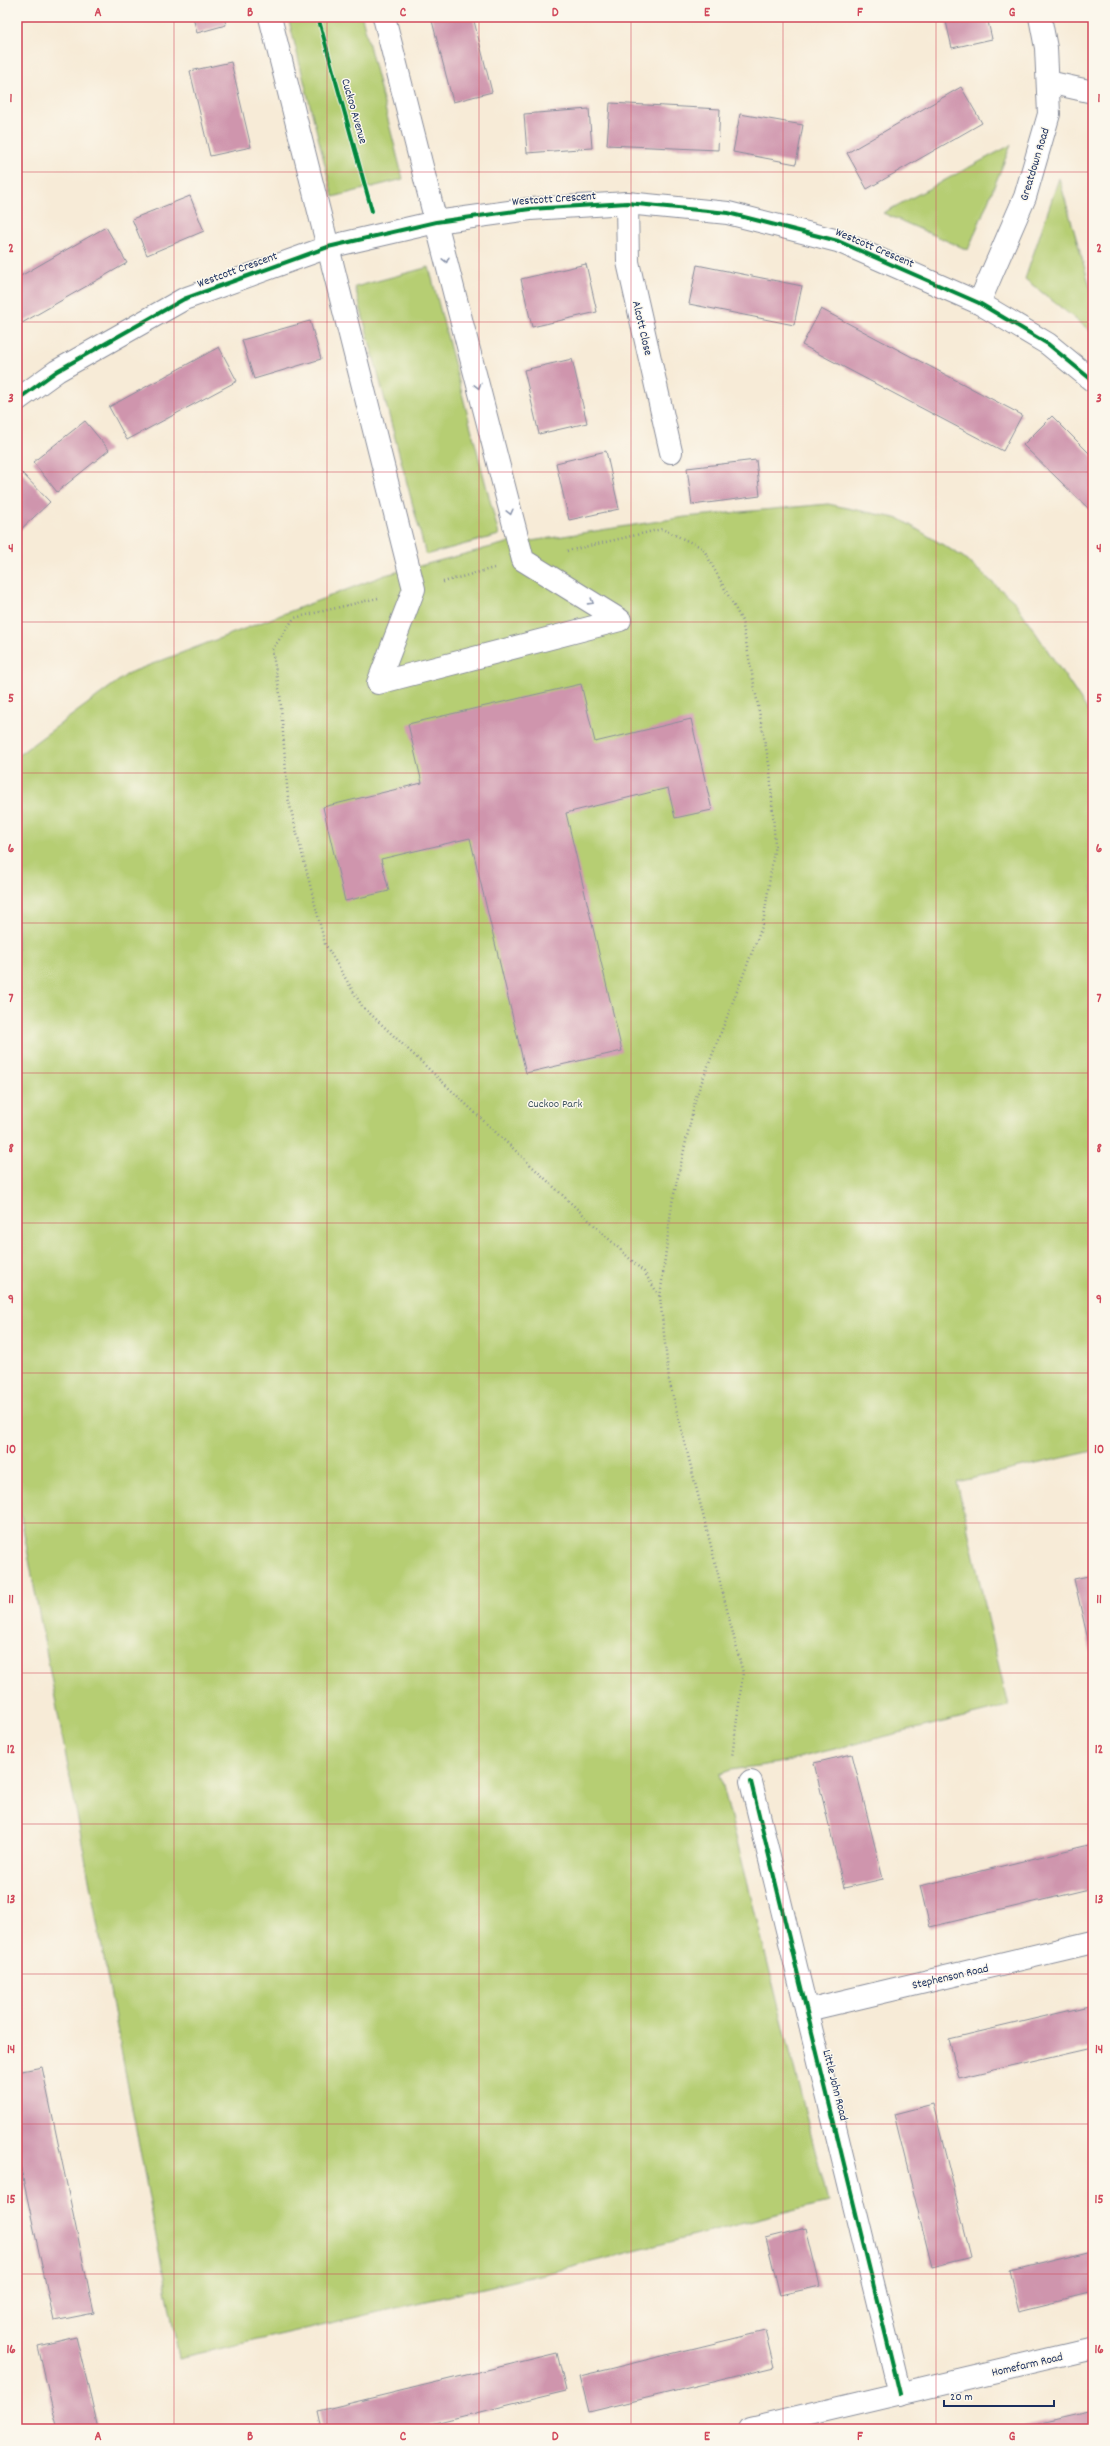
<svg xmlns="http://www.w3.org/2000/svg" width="1110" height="2446" viewBox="0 0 1110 2446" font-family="Dekko,sans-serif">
<rect width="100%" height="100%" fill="#fbf7ec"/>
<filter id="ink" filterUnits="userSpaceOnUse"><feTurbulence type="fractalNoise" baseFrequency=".025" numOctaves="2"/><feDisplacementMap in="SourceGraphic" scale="8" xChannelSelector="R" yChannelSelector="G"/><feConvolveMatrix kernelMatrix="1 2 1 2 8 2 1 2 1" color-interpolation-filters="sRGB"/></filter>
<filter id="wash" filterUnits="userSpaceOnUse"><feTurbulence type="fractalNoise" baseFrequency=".012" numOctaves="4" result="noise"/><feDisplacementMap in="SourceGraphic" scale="16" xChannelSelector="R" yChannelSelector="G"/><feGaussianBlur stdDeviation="0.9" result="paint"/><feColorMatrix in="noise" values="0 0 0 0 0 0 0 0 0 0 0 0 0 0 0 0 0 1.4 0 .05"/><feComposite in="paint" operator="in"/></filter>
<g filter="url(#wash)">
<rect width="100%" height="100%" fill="#f7ebd7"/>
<g fill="#b6ce73" stroke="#687e68">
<path d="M288 17H362L403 179 333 197Z"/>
<path d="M1011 145 968 250 883 213Z"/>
<path d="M1059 178 1093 297V333L1025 279Z"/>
<path d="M429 267 499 535 426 555 355 287Z"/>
<path d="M828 504 900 519 963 557 1015 602 1093 718V1451L957 1482 1008 1706 778 1763 731 1770 720 1774 828 2202 544 2274 179 2358 17 1496V756L129 673 385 575 518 540 531 541 685 517Z"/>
</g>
<g id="blocks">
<g fill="#cf95ad">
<path d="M17 17H32L17 22Z"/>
<path d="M193 17H224L226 25 197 33Z"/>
<path d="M431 17H473L492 92 453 102Z"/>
<path d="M945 17H987L992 39 952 48Z"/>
<path d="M231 62 251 147 210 156 190 71Z"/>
<path d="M961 87 982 123 867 189 847 153Z"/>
<path d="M610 103 720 109 718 150 607 145Z"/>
<path d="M589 109 592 148 527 153 524 114Z"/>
<path d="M740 114 803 125 796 164 733 152Z"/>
<path d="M190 196 204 231 147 255 132 219Z"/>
<path d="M106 227 127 263 22 323 17 315V278Z"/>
<path d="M586 264 597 312 532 327 521 279Z"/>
<path d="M697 265 802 286 794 325 689 304Z"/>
<path d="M821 309 1022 415 1003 451 802 345Z"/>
<path d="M310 321 321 359 254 379 242 340Z"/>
<path d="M219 347 237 381 127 440 109 407Z"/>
<path d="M572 359 587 423 539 434 524 370Z"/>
<path d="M1052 416 1093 457V513L1023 445Z"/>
<path d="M85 421 109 450 57 492 33 462Z"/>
<path d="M606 451 619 509 569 520 556 463Z"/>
<path d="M756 460 760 496 692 505 687 468Z"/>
<path d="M22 473 50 502 17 533V478Z"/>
<path d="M581 684 595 742 691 719 712 810 675 818 668 788 566 813 622 1051 526 1073 470 838 381 859 389 891 345 901 323 807 422 783 408 724Z"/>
<path d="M1093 1575V1657H1092L1074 1579Z"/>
<path d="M852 1754 883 1879 844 1888 814 1763Z"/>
<path d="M1093 1844V1888L930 1927 920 1886Z"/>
<path d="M1093 2005V2047L959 2078 949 2039Z"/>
<path d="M42 2067 94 2313 54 2321 17 2151V2072Z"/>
<path d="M933 2104 971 2257 932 2267 894 2114Z"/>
<path d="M806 2228 820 2286 780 2295 766 2238Z"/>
<path d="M1093 2251V2293L1020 2311 1010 2271Z"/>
<path d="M765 2331 774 2367 589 2412 580 2376Z"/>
<path d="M76 2337 91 2398 98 2429H58L52 2407 38 2346Z"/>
<path d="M557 2353 566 2391 410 2429H322L318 2411Z"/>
<path d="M1093 2410V2429H1025L1024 2426Z"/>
</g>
</g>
</g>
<g filter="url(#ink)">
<use href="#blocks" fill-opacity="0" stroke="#898d9a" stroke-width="1"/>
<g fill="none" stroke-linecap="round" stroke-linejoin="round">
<defs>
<g id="service">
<path d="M1048 82 1093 92"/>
<path d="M328 247 414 589 378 683 620 620 523 560 436 222"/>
</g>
<g id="minor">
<path d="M270 17 328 247"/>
<path d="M384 17 436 222"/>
<path d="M627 203 628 262 671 452"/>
<path d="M979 303 1025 197 1049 114 1046 48 1040 17"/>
<path d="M17 400 57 371 184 299 328 247 436 222 530 209 627 203 728 213 838 241 979 303 1048 344 1093 381"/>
<path d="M751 1782 900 2394"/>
<path d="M807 2010 1093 1942"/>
<path d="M750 2429 1093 2348"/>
</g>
</defs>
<use href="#service" stroke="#898d9a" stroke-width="24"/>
<use href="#minor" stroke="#898d9a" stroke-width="24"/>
<g stroke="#898d9a" stroke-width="2.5" stroke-dasharray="1 3" stroke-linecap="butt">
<path d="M567 551 662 529 703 548 742 621 770 769 775 844 763 924 696 1097 672 1203 660 1297 669 1380 743 1673 732 1757"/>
<path d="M443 582 494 568"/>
<path d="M378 598 294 618 272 650 280 694 288 798 325 944 362 1006 644 1272 660 1297"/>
</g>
<use href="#service" stroke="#fff" stroke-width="22"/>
<use href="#minor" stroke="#fff" stroke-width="22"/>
<defs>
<g id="cycleway">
<path d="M318 17 372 211"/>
<path d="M17 400 57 371 184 299 328 247 436 222 530 209 627 203 728 213 838 241 979 303 1048 344 1093 381"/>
<path d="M751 1782 900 2394"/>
</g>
</defs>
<use href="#cycleway" stroke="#fbf7ec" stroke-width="6"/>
<use href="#cycleway" stroke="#00873e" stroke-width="4"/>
</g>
<defs><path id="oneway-chevron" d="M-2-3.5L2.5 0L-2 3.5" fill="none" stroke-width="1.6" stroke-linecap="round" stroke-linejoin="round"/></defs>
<g stroke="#8d97ae">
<use href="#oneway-chevron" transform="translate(446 260) rotate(76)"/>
<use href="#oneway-chevron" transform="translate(478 386) rotate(76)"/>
<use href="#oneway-chevron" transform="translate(510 512) rotate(76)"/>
<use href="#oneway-chevron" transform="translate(591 602) rotate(32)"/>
</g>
</g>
<path fill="none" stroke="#d1495b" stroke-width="1" stroke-opacity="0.55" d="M174 17V2429M327 17V2429M479 17V2429M631 17V2429M783 17V2429M936 17V2429M17 172H1093M17 322H1093M17 472H1093M17 622H1093M17 773H1093M17 923H1093M17 1073H1093M17 1223H1093M17 1373H1093M17 1523H1093M17 1673H1093M17 1824H1093M17 1974H1093M17 2124H1093M17 2274H1093"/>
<g text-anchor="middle" stroke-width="3" stroke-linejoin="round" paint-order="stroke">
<g font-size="12" fill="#1b2f5e" stroke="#fbf7ec">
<text transform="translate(355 111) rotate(74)" y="4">Cuckoo Avenue</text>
<text transform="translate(1034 164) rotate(-73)" y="4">Greatdown Road</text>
<text transform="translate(554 198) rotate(-4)" y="4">Westcott Crescent</text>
<text transform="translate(875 247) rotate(23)" y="4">Westcott Crescent</text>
<text transform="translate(237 269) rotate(-20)" y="4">Westcott Crescent</text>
<text transform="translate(643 328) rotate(77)" y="4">Alcott Close</text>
<text transform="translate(950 1976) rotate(-13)" y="4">Stephenson Road</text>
<text transform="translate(836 2085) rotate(76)" y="4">Little John Road</text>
<text transform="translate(1027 2364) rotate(-13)" y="4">Homefarm Road</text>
</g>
<g font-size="12" fill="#425763" stroke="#fbf7ec">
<text x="555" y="1107">Cuckoo Park</text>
</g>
</g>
<rect width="1110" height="2446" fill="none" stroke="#fbf7ec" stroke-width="44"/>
<path d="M944 2400v6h110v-6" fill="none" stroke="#1b2f5e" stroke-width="2"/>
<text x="950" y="2400" font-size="12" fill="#1b2f5e" stroke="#fbf7ec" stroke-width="3" paint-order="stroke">20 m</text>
<rect x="22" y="22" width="1066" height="2402" fill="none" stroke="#d1495b" stroke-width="1.5"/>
<g font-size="13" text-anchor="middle" font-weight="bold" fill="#d1495b">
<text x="98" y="16">A</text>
<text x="250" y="16">B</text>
<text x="403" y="16">C</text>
<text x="555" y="16">D</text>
<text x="707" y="16">E</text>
<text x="860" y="16">F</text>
<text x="1012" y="16">G</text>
<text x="11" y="102">1</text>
<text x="1099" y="102">1</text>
<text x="11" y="252">2</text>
<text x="1099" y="252">2</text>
<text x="11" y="402">3</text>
<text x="1099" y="402">3</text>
<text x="11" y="552">4</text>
<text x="1099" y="552">4</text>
<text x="11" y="702">5</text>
<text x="1099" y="702">5</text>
<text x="11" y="852">6</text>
<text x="1099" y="852">6</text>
<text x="11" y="1002">7</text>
<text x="1099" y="1002">7</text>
<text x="11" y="1152">8</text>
<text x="1099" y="1152">8</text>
<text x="11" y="1303">9</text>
<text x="1099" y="1303">9</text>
<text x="11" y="1453">10</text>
<text x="1099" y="1453">10</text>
<text x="11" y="1603">11</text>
<text x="1099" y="1603">11</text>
<text x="11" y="1753">12</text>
<text x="1099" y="1753">12</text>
<text x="11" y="1903">13</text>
<text x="1099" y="1903">13</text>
<text x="11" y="2053">14</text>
<text x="1099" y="2053">14</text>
<text x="11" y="2203">15</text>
<text x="1099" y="2203">15</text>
<text x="11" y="2353">16</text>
<text x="1099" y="2353">16</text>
<text x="98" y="2440">A</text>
<text x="250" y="2440">B</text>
<text x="403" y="2440">C</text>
<text x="555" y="2440">D</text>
<text x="707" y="2440">E</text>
<text x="860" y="2440">F</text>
<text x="1012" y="2440">G</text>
</g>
</svg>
